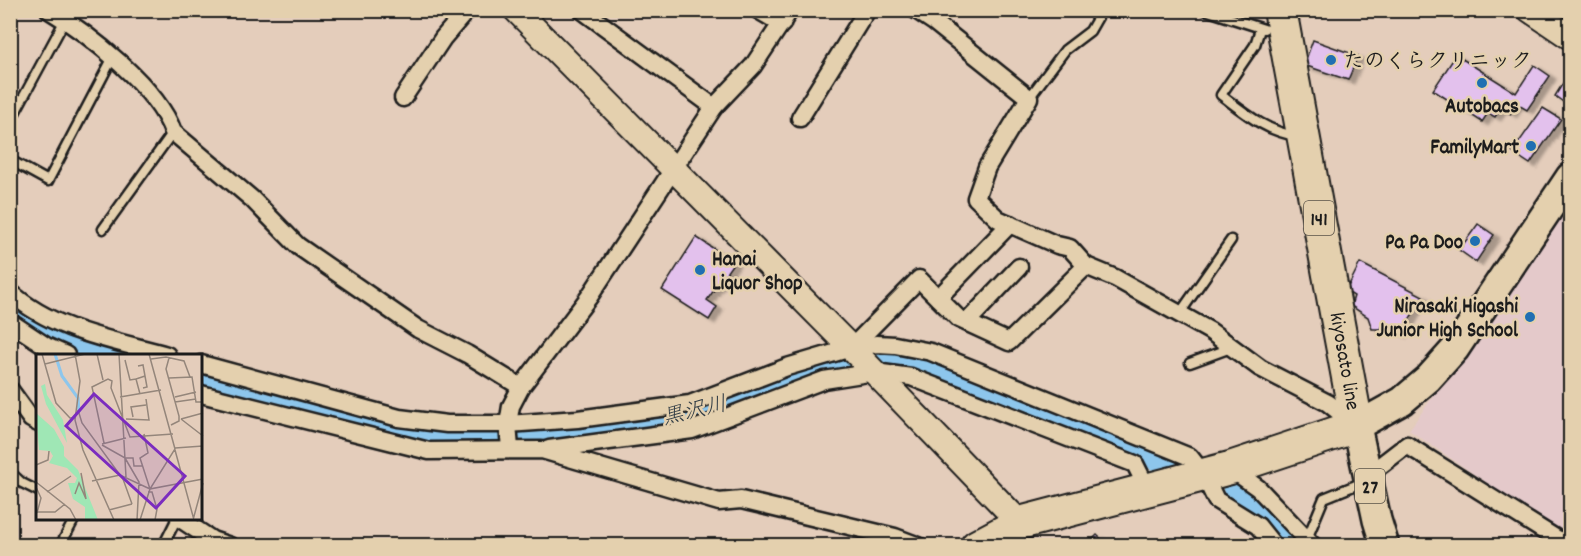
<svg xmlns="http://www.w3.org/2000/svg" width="1581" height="556" viewBox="0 0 1581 556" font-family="Dekko,'Klee One',sans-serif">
<defs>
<filter id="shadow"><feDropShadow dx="6" dy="3.5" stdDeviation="1.5" flood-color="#0004"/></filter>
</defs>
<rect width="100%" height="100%" fill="#e4cdbb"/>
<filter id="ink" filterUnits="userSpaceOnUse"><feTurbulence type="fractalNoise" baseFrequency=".0167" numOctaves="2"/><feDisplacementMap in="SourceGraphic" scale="12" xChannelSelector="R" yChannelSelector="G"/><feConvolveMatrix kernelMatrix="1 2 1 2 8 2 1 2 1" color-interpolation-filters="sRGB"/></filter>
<g filter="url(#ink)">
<path fill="#e4c9ca" d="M1570 205V522L1569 521 1560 533 1409 430Z"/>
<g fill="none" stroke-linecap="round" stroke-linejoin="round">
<g stroke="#8dc6ec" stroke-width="26">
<path d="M10 302C43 333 79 345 122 355"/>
<path d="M201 374 433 437H494L564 431 658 419 706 410 831 365 894 356 942 369 1170 463"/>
<path d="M1236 488 1262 505 1298 546"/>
</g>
</g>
<g fill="#e3c1ed" stroke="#1c1c1c" stroke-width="1.5" filter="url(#shadow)">
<path d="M1313 40 1358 56 1348 80 1304 65Z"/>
<path d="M1456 55 1516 93 1534 65 1550 76 1527 110 1517 104 1511 114 1501 108 1495 117 1488 113 1482 122 1433 90Z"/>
<path d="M1563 83 1570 88V97L1566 104 1555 96Z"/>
<path d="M1543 108 1561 119 1530 164 1512 152Z"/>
<path d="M1478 224 1494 235 1476 262 1459 250Z"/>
<path d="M696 237 734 262 707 300 717 307 709 320 662 290Z"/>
<path d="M1360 263 1423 296 1401 334 1383 325 1381 329H1372L1368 317 1351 306 1354 296 1346 291Z"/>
<path d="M1097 535 1109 546H1086Z"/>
</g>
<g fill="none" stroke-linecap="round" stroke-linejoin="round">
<defs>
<g id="lane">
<path d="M1205 10 1264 29"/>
<path d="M1260 29 1255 45 1221 95C1245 113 1265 131 1296 136"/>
<path d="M1029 98 1065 50 1090 31 1102 10"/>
<path d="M10 122 65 20"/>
<path d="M10 160 48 181 113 57"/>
<path d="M103 229 173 132"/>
<path d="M1180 313 1231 240"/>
<path d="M1190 363 1231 348"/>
<path d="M10 472 22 483 38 491"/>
<path d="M1307 539 1324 498 1366 481"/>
<path d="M60 546 75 518"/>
<path d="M163 546 177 518"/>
</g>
<g id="street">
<path d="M49 10C89 34 158 88 173 132L252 199 298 246 418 329 467 354 521 387"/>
<path d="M582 10 714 107 753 66 790 10"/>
<path d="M758 10 782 24"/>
<path d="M916 10 934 22 1029 98 987 167 976 198 998 219 1057 245 1070 248 1086 266 1115 278 1210 331 1260 368 1328 403 1354 424"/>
<path d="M403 98 443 38 467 10"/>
<path d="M800 118 867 10"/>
<path d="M10 292C53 331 113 340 167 355"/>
<path d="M938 298 1010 224"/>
<path d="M10 322 46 346 66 355"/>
<path d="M967 322 1019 267"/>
<path d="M851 348 919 279 959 319 1009 342 1086 266"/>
<path d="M201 364 399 418 447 424H508L578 419 690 404 787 367 851 348 877 344 895 345 931 352 1190 457 1204 475 1216 500 1258 526 1274 546"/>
<path d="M10 390 31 419 38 423"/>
<path d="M201 394 429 451 542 450 719 502 741 500 895 537 919 546"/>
<path d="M510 449 508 424 511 406 521 387 589 297 714 107"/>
<path d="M549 449 692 430 824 380 875 372 911 377 1135 464 1148 490"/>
<path d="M1230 468 1258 488 1313 546"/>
<path d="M1368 475 1407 445 1568 546"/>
<path d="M179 518 212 540 230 546"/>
</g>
<g id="secondary">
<path d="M516 10 851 348 1020 523"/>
<path d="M1530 10 1570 37"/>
</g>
<path id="primary" d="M1385 546 1377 520 1357 426 1402 401 1428 379 1455 349 1570 177"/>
<path id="highway" d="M977 546 1020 523 1230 468 1357 426 1280 10"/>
</defs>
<use href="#lane" stroke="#1c1c1c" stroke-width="13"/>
<use href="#street" stroke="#1c1c1c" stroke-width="21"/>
<use href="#secondary" stroke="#1c1c1c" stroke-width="28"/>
<use href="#primary" stroke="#1c1c1c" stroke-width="32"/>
<use href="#highway" stroke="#1c1c1c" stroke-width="36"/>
<use href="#lane" stroke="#e4d0ae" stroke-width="8"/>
<use href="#street" stroke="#e4d0ae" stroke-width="16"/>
<use href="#secondary" stroke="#e4d0ae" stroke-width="24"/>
<use href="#primary" stroke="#e4d0ae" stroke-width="27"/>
<use href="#highway" stroke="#e4d0ae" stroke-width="32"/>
</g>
</g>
<g fill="#1f6fb2" stroke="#e4d0ae" stroke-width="2">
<circle cx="1331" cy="60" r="6"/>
<circle cx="1482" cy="83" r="6"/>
<circle cx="1531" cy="146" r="6"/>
<circle cx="1475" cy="241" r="6"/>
<circle cx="700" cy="270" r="6"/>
<circle cx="1530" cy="317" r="6"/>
</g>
<g text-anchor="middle" stroke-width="5" stroke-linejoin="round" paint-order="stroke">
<g fill="#e4d0ae" stroke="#585248" stroke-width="1.5">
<rect x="1304" y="201" width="30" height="34" rx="4.5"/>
<rect x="1355" y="469" width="30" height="34" rx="4.5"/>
</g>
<g font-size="20" font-weight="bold" fill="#1c1c1c">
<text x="1319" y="225">141</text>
<text x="1370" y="493">27</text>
</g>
<g font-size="21" font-weight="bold" fill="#1c1c1c" stroke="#e4d0ae" text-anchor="end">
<text x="1343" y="67" text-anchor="start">たのくらクリニック</text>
<text x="1482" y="112" text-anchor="middle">Autobacs</text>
<text x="1519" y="153">FamilyMart</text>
<text x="1463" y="248">Pa Pa Doo</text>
<text x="712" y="265" text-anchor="start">Hanai<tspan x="712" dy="24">Liquor Shop</tspan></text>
<text x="1518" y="312">Nirasaki Higashi<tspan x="1518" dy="24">Junior High School</tspan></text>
</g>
<g font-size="21" fill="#1c1c1c" stroke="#e4d0ae">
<text transform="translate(1346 361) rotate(80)" y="7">kiyosato line</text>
</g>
<g font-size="22" font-style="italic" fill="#333e46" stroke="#e4d0ae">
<text transform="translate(694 409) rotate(-13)" y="8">黒沢川</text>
</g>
</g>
<g transform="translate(36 354)">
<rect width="166" height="166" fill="#e4cdbb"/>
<path d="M9 30 11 41 27 66 31 89 10 50 5 32ZM0 59 18 75 28 93V102L42 116 62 166H49V153L37 145 32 129H39L41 124 31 114 13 109 17 102 14 97 3 96Z" fill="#9fe7b5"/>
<path fill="none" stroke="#8dc6ec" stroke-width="3" d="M19 0 26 22 42 44 43 58"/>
<path fill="none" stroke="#94867b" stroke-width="1.5" d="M6 0 20 49 34 64H39M39 0 44 27 39 66 47 96 78 166M61 0 67 26M83 0 90 123M133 4 130 15 143 62V67L135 71M115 5 130 3 148 7 154 23M89 6 94 26 100 25M9 10 49 0M102 12 107 11 111 33 107 34M133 24 156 23 160 48H165M104 40 100 25 109 22M84 43 125 36M139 43 160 38M139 48 160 45M42 56 46 69 87 125 96 150M97 63 95 53 110 51M90 65 113 66 110 45M145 65 167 82M145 65 167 59M108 80 112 99 104 104 114 135M68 89 56 33 72 25 76 27 75 34 94 83 137 80M66 90 90 84M66 91 89 104H97L98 112H107M139 94 167 92M139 96 158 166M89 104 103 128 101 166M0 111 12 106 13 97M56 127 84 121 114 135 139 95 113 0M0 128 34 155 40 166M0 133 5 144 1 159M11 138 35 122M112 138H116L121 155 119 166M39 140 43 129 50 145 45 119M73 156 96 150M0 158H19L29 150M104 166 114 135 167 125M157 166 167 129"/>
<path fill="#7b2cbf" fill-opacity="0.15" stroke="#7b2cbf" stroke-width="3" d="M58 40 149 122 120 154 30 72Z"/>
<rect width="166" height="166" fill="none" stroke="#1c1c1c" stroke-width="3"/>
</g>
<rect width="1581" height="556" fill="none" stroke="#e4d0ae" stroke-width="36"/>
<rect x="18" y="18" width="1545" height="520" fill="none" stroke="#1c1c1c" stroke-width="2" filter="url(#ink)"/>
</svg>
